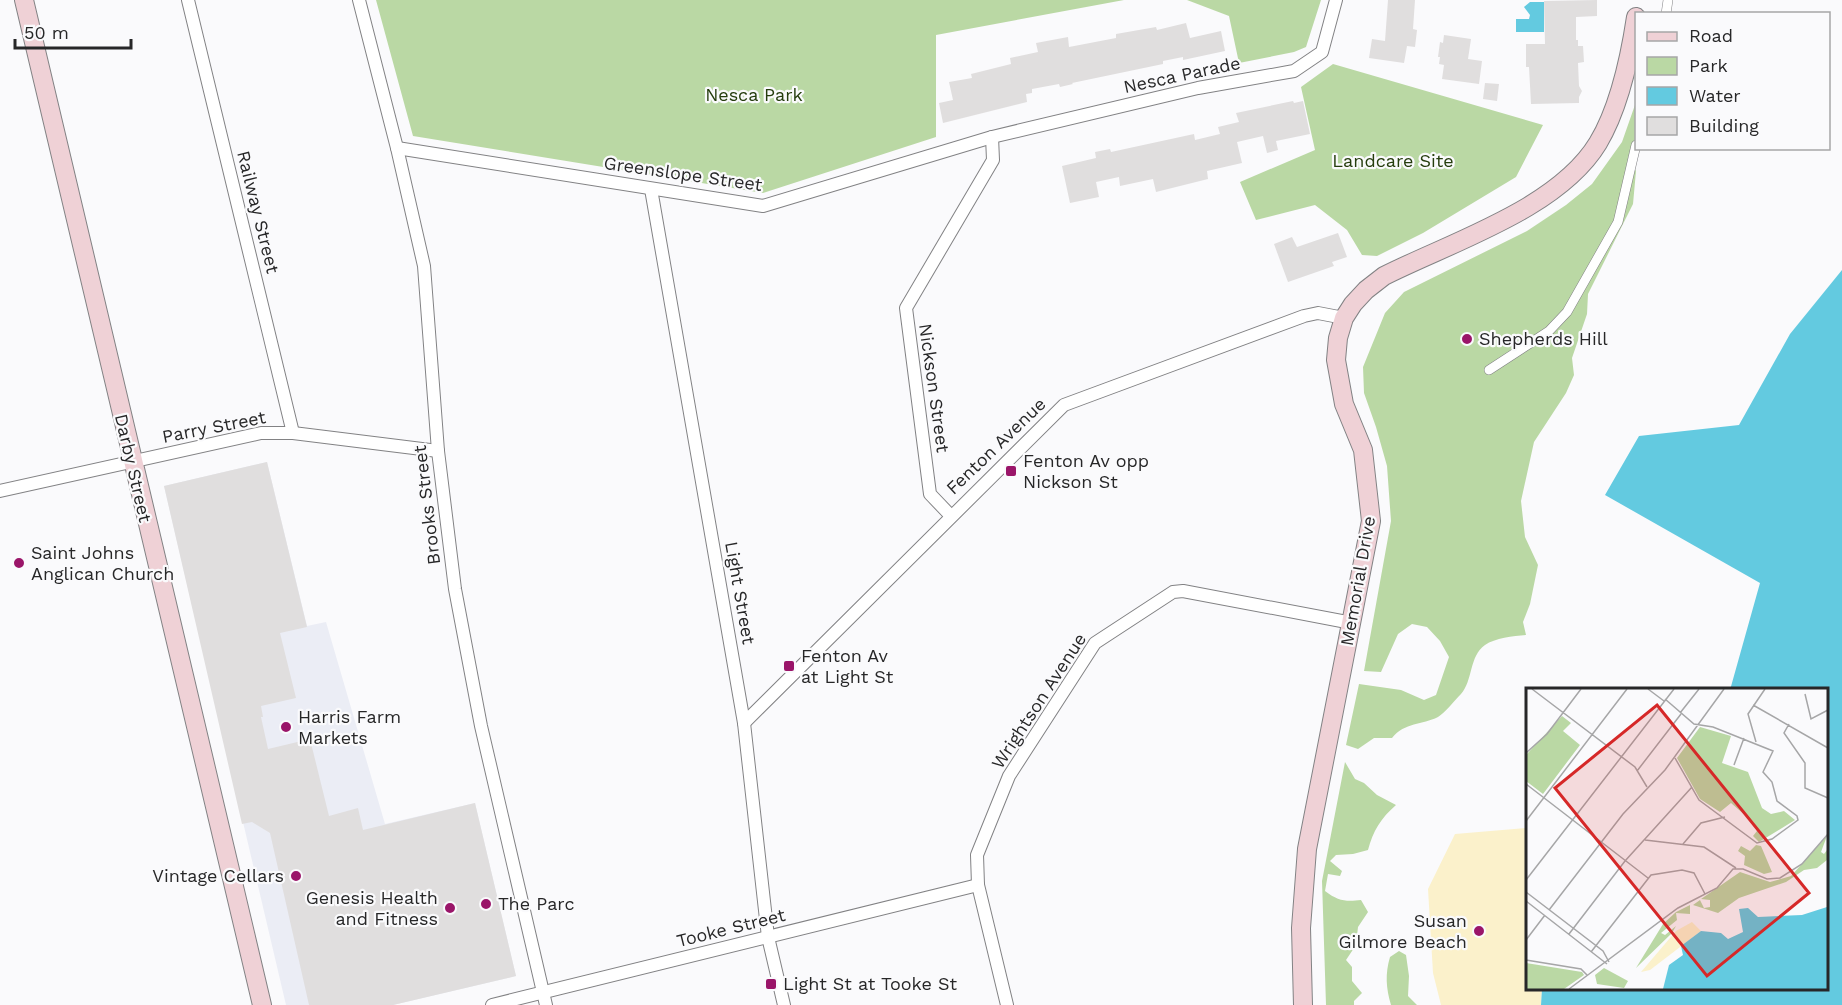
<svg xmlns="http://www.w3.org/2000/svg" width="1842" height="1005" viewBox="0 0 1842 1005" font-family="'Work Sans',sans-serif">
<rect width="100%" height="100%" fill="#fafafc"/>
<path fill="#ebedf5" d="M267 462 307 626 326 622 385 824 475 803 516 976 393 1005H286L164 486Z"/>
<g fill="#bad8a4">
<path d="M376 0H1124L936 35V137L763 193 413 136Z"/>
<path d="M1187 0H1321L1306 47 1294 52 1239 63 1229 16Z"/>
<path d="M1333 64 1543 125 1516 177 1423 233 1377 256 1362 255 1347 230 1315 205 1256 220 1240 182 1315 150 1301 87Z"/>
<path d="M1636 102V145L1628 157 1636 171 1633 204 1588 294 1587 314 1572 358 1574 375 1566 393 1534 442 1521 501 1525 537 1538 565 1530 604 1523 622 1526 635C1513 636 1495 638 1485 645 1469 656 1473 681 1461 694 1455 700 1445 713 1438 717 1422 725 1405 722 1392 738H1374L1358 749 1346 745 1359 684 1401 690 1424 700 1436 695 1449 657 1440 641 1427 627 1412 624 1398 634 1381 672 1364 671 1391 521 1387 466 1376 427 1364 393 1363 367 1385 313 1404 292 1527 231 1566 205 1592 184 1622 142Z"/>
<path d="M1345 762 1355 779 1364 783 1377 795 1396 805C1381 818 1373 831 1368 850L1353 854 1336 855 1330 861 1342 871 1340 876 1328 874 1325 891C1338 901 1346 902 1361 900L1368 912 1358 927 1356 945 1346 960 1352 967V981L1362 993 1354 1001V1005H1326L1322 881Z"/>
<path d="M1399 951 1406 955 1409 976 1408 996 1417 1005H1391C1386 988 1385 974 1390 957Z"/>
</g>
<path fill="#fbf1cb" d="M1527 828V988L1542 989 1541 1005H1441L1433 973 1428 889 1455 834Z"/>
<g fill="#63cae0">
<path d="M1530 2H1544V32H1516V19H1529L1530 15 1524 7Z"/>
<path d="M1842 270V1005H1541L1542 989 1826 988V690H1730L1760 583 1605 495 1639 436 1739 425 1790 334Z"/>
</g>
<g fill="#e0dede">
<path d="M1388 0H1415L1413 29 1417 30 1415 47 1407 46 1404 63 1369 58 1372 39 1385 41Z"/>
<path d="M1597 0V16L1576 17V40H1578V46H1583L1584 62 1578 63 1579 86 1582 91 1579 97V103L1531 104 1529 67H1526V44H1545L1544 1Z"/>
<path d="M1186 23 1190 38 1221 31 1225 51 1183 60V57L1163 61V64L1072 83 1073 84 1060 87 1059 84 1032 89V93L1026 94 1027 102 943 123 939 103 953 100 949 82 972 78 971 74 1011 64 1010 58 1038 52 1036 43 1068 37 1069 47 1116 38V34L1156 27 1157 30Z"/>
<path d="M1444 35 1471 39 1468 59 1482 61 1479 84 1442 79 1444 65 1439 64 1440 57H1438L1440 42 1443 43Z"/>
<path d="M1485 83 1499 84 1497 101 1483 99Z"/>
<path d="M1293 101 1294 103 1303 101 1310 134 1276 141 1278 150 1267 153 1263 136 1237 142 1242 163 1207 171 1208 179 1156 192 1153 179 1120 186 1119 177 1096 182 1099 197 1070 203 1062 166 1096 158 1095 152 1110 149 1111 152 1194 134 1195 140 1220 134 1218 127 1239 122 1236 113Z"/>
<path d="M1338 233 1347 257 1332 262 1334 266 1288 282 1274 244 1292 237 1297 247Z"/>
<path d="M267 462 307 627 280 633 296 698 261 706 263 717H261L268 749 310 739 329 816 358 808 363 830 475 803 516 976 393 1005H309L270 833 252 822 242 824 164 486Z"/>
</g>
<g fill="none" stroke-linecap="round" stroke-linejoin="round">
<defs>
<g id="pedestrian">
<path d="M1666 14 1668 0"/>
<path d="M1489 370 1549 331 1567 312 1618 222 1636 145"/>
</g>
<g id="minor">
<path d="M188 0 293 433"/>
<path d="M359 0 397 148 424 266 438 451 455 589 481 726 546 1005"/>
<path d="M397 148 763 206 992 137 1198 88 1294 71 1322 52 1336 0"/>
<path d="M651 189 744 723 768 937 784 1005"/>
<path d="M0 491 261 433H293L438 451"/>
<path d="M951 516 930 494 906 308 993 160 992 137"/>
<path d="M744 723 1064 405 1304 316 1318 313 1344 318"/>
<path d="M492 1005 978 885"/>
<path d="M1007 1005 978 885 977 855 1009 776 1095 643 1173 592 1183 591 1352 623"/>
</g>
<g id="secondary">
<path d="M24 0 262 1005"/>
<path d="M1303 1005 1301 928 1307 849 1371 521 1363 450 1344 404 1336 360 1338 338 1344 318 1353 304 1366 290 1384 276C1451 242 1558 209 1598 143 1619 108 1630 57 1636 17"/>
</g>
</defs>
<use href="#pedestrian" stroke="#828284" stroke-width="10"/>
<use href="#minor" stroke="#828284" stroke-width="14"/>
<use href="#secondary" stroke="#828284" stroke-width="20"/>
<use href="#pedestrian" stroke="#fff" stroke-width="9"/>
<use href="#minor" stroke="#fff" stroke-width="12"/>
<use href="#secondary" stroke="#efd1d6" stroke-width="18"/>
</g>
<g fill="#9a1569" stroke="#fafafc" stroke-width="2">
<circle cx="1467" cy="339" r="6"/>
<rect x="1005" y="465" width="12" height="12" rx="3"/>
<circle cx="19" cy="563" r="6"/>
<rect x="783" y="660" width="12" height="12" rx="3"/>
<circle cx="286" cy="727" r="6"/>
<circle cx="296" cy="876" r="6"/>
<circle cx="486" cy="904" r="6"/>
<circle cx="450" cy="908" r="6"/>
<circle cx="1479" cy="931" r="6"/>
<rect x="765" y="978" width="12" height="12" rx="3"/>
</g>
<g text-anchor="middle" stroke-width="4.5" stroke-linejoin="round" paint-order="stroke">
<g font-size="18" fill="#272728" stroke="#fafafc">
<text transform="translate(1182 75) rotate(-12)" y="6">Nesca Parade</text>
<text transform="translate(683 174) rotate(8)" y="6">Greenslope Street</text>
<text transform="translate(258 212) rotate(76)" y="6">Railway Street</text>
<text transform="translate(934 388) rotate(82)" y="6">Nickson Street</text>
<text transform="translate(214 427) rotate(-11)" y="6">Parry Street</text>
<text transform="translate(996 446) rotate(-44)" y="6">Fenton Avenue</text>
<text transform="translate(133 468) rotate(77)" y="6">Darby Street</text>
<text transform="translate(427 505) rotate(-97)" y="6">Brooks Street</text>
<text transform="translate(1358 581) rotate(-80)" y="6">Memorial Drive</text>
<text transform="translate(740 593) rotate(80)" y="6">Light Street</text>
<text transform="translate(1039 701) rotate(-57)" y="6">Wrightson Avenue</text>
<text transform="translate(731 928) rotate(-14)" y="6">Tooke Street</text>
</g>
<g font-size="18" fill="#253d0d" stroke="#fafafc">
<text x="754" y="101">Nesca Park</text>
<text x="1393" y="167">Landcare Site</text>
</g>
<g font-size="18" fill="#272728" stroke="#fafafc" text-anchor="start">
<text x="1479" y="345">Shepherds Hill</text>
<text x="1023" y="467">Fenton Av opp<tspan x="1023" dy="21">Nickson St</tspan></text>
<text x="31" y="559">Saint Johns<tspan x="31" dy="21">Anglican Church</tspan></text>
<text x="801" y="662">Fenton Av<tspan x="801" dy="21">at Light St</tspan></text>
<text x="298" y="723">Harris Farm<tspan x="298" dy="21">Markets</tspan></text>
<text x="284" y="882" text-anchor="end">Vintage Cellars</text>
<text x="438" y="904" text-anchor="end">Genesis Health<tspan x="438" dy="21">and Fitness</tspan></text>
<text x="498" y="910">The Parc</text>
<text x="1467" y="927" text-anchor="end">Susan<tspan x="1467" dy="21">Gilmore Beach</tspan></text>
<text x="783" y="990">Light St at Tooke St</text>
</g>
</g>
<g transform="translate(1526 688)">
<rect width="302" height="302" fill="#fafafc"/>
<path d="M36 28 45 35 37 43 54 57 17 106 0 93V67ZM174 39 205 48 196 75 222 84 236 120 245 126 258 123 269 132 233 154 227 148 231 143 228 135 205 115 194 124 174 111 151 70ZM301 148 295 164 298 166 301 162V172L291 180 278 182 260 194 213 210 192 225 167 217 174 212 178 220 184 219V212L175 211 214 184 244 194 265 188ZM230 157 235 158 246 184 238 186 218 177 219 168 212 163 215 158 224 163ZM164 217V226L150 225 151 232 135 245 139 247 150 238 146 245 110 280 137 236 150 224ZM0 275 56 284 58 287 38 301H0ZM78 280 102 293 98 300 71 296 69 287Z" fill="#bad8a4"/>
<path d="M166 234 175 243 124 282 115 284 150 243Z" fill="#fbf1cb"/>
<path d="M301 219V301H137L143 277 157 267 155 258 175 243 195 245 202 251 217 244 213 221 222 220 232 229 276 227Z" fill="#63cae0"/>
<path fill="none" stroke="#a6a6a7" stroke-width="1.5" d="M6 1 109 79 121 99M122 1 138 13M279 6 285 31 302 22M139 11 168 36 187 39 247 63 237 84 246 94 251 113 271 128 272 132 246 151 231 155 173 112 149 70M227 17 302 60M154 25 173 1M263 36 258 45 279 75V100L302 110M230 54 222 26 239 1M0 65 21 46 55 1M208 77 218 50M111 83 155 26M0 96 122 190M0 133 101 1M119 152 178 159 210 180M157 156 175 135 199 129M0 192 148 1M0 204 77 263 83 274M0 213 81 276M23 222 97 126 139 82 198 1M43 246 99 173 166 99M0 252 19 227M65 264 125 187 156 182 168 185 179 206M0 272 55 281 61 287M43 301 152 220 191 200 207 181H217L241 191 254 190 276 176 302 146"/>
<path fill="#d62828" fill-opacity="0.15" stroke="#d62828" stroke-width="3" d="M131 17 283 205 181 288 29 100Z"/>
<rect width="302" height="302" fill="none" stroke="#272728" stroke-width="3"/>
</g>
<rect x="1635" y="12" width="195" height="138" fill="#fafafc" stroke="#a6a6a7" stroke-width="1.5"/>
<rect x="1647" y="32" width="30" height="9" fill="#efd1d6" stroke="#a6a6a7" stroke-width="1.5"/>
<text x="1689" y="42" font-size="18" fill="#272728">Road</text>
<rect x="1647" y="57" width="30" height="18" fill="#bad8a4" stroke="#a6a6a7" stroke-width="1.5"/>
<text x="1689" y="72" font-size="18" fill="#272728">Park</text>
<rect x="1647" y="87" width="30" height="18" fill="#63cae0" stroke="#a6a6a7" stroke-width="1.5"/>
<text x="1689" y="102" font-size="18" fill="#272728">Water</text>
<rect x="1647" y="117" width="30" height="18" fill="#e0dede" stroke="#a6a6a7" stroke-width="1.5"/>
<text x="1689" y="132" font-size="18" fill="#272728">Building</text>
<path d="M15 39v9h116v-9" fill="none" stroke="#272728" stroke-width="3"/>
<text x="24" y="39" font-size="18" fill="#272728" stroke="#fafafc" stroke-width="4.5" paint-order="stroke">50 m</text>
</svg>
